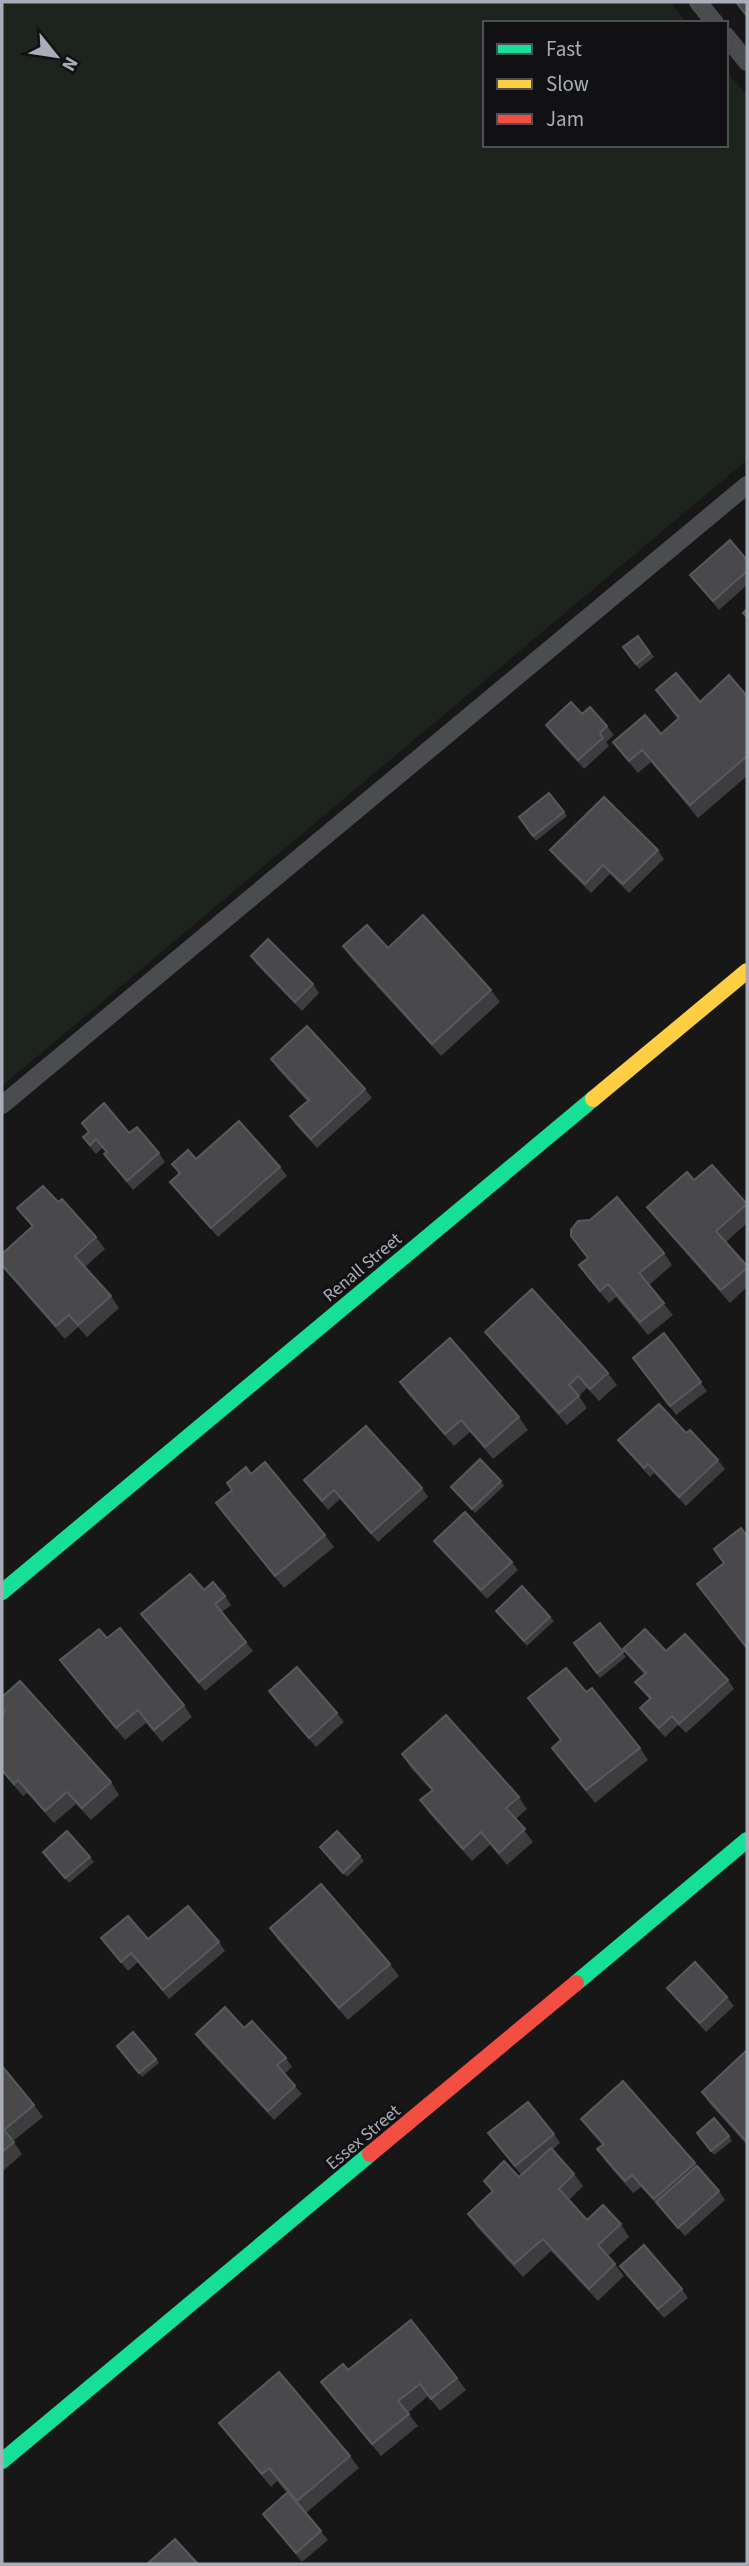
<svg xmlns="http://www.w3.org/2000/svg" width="749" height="2566" viewBox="0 0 749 2566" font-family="'Source Sans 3',sans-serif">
<rect width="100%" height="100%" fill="#171717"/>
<path fill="#1d241e" d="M2 2H670L687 23H485V145H726V71L747 96V460L2 1086Z"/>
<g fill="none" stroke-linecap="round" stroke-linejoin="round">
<g stroke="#4b4c50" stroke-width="18">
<path d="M698 2 715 23"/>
<path d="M726 36 747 62"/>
<path d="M2 1105 747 485"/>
</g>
<g stroke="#16e098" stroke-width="16">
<path d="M2 1592 593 1099"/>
<path d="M576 1983 747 1840"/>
<path d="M2 2461 370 2154"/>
</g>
<path stroke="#ffcf43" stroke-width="16" d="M593 1099 747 971"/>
<path stroke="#f24e42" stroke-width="16" d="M370 2154 576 1983"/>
</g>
<g fill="#3d3d3f">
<path d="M747 560V585L719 610 690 575Z"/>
<path d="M638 636 654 657 639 669 623 647Z"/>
<path d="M656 690 700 702 747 696V776L698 818 651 762 638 773 622 754 613 742 661 734 678 719Z"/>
<path d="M582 714 607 726 614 735 606 742 609 746 584 769 552 734 546 725Z"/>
<path d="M549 793 567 816 536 841 519 817Z"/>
<path d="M550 850H658L664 859 629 893 610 874 591 893 557 859Z"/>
<path d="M343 946 388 948 491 990 500 1002 441 1056 352 959Z"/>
<path d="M251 956 313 984 319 993 302 1011 257 965Z"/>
<path d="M271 1059 365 1089 372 1098 317 1148 296 1125 290 1116 307 1101 277 1068Z"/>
<path d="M82 1123 129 1133 159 1153 165 1162 133 1190 111 1163 104 1154 106 1153 102 1148 96 1154 89 1146 83 1137 89 1132Z"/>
<path d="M172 1164 280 1167 287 1176 218 1237 177 1191 170 1182 179 1174Z"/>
<path d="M712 1165 747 1205V1223L726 1242 747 1266V1287L730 1303 656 1219 647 1207 694 1180Z"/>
<path d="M58 1202 96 1237 105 1249 85 1267 111 1296 119 1308 87 1337 78 1327 65 1339 2 1267V1254L32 1227 17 1208Z"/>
<path d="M571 1236 664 1253 672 1265 649 1285 673 1315 648 1335 616 1297 609 1303 588 1278 579 1265 588 1259Z"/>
<path d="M485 1332 608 1373 617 1385 599 1401 587 1388 579 1396 587 1408 567 1425 494 1344Z"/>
<path d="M664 1333 707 1391 676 1415 633 1358Z"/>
<path d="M400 1382 519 1417 528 1430 493 1459 470 1432 454 1446 408 1394Z"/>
<path d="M686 1433 718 1460 725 1469 686 1506 654 1473 650 1477 625 1449 618 1440Z"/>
<path d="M251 1474 325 1535 334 1547 284 1588 224 1515 216 1503Z"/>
<path d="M304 1480 422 1488 428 1497 378 1542 340 1499 328 1510Z"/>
<path d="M501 1481 504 1486 475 1513 451 1487Z"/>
<path d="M434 1541 512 1562 518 1570 487 1599 441 1550Z"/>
<path d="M204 1590 225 1596 231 1605 222 1612 253 1651 205 1691 141 1614Z"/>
<path d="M496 1611 550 1617 554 1621 527 1646Z"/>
<path d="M600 1623 626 1657 600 1678 574 1643Z"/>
<path d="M107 1638 184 1705 192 1717 162 1742 146 1723 125 1740 69 1672 60 1660Z"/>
<path d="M623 1649 666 1651 728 1680 734 1689 686 1733 678 1725 665 1737 646 1717 640 1708 649 1699 635 1682 644 1674 630 1658Z"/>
<path d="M269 1691 337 1713 344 1722 316 1747 275 1700Z"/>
<path d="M586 1692 640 1748 648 1760 595 1803 552 1748 561 1741 528 1698Z"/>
<path d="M2 1697 111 1782 119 1795 91 1820 76 1804 54 1823 27 1793 23 1796 2 1772V1715L4 1712 2 1709Z"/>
<path d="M402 1754 519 1797 527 1809 516 1819 533 1842 507 1865 490 1845 472 1861 429 1813 420 1800 432 1791 410 1767Z"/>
<path d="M320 1847 360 1856 364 1861 347 1877Z"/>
<path d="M43 1852 90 1857 94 1862 69 1883Z"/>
<path d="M270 1928 390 1964 399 1976 348 2020 279 1941Z"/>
<path d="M101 1938 219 1942 225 1951 169 1999 138 1962 128 1971Z"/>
<path d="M667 1988 727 1997 734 2006 706 2032 674 1997Z"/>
<path d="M244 2028 286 2058 292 2067 284 2074 302 2094 274 2120 202 2043 196 2034Z"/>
<path d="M117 2046 156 2059 159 2063 142 2077Z"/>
<path d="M747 2050V2145L710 2104 702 2092Z"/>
<path d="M2 2066 34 2105 43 2117 13 2141 22 2154 2 2172Z"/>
<path d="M623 2081 719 2191 725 2200 685 2236 641 2187 633 2193 606 2162 597 2149 602 2145 590 2131 581 2119Z"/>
<path d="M488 2133 554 2134 560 2143 552 2150 574 2174 583 2186 569 2200 587 2220 621 2224 629 2237 608 2256 615 2264 624 2276 598 2301 551 2251 523 2277 477 2227 468 2214 492 2192 484 2181 519 2177 521 2175Z"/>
<path d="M729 2136 732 2141 714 2155 700 2138Z"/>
<path d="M620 2266 682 2289 688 2298 664 2318 626 2275Z"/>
<path d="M457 2378 466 2390 440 2411 428 2396 408 2413 418 2426 381 2456 330 2394 321 2382Z"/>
<path d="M219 2423 350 2456 359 2468 306 2513 328 2540 302 2562 263 2514 287 2493 277 2481 271 2487 228 2435Z"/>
</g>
<g fill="#49494c" stroke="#58595d" stroke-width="2">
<path d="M736 2H747V16Z"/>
<path d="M730 540 747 560V571L713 601 690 575Z"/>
<path d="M747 609V617L743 613Z"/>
<path d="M638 636 650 653 636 664 623 647Z"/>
<path d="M676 673 700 702 729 675 747 696V756L690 805 642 750 629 761 613 742 645 715 661 734 679 718 656 690Z"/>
<path d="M571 702 582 714 590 707 607 726 600 733 603 738 578 760 546 725Z"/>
<path d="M549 793 564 812 533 836 519 817Z"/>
<path d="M604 797 658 850 623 884 603 865 585 884 550 850Z"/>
<path d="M423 915 491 990 432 1044 343 946 367 925 388 948Z"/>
<path d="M268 939 313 984 295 1002 251 956Z"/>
<path d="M307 1026 365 1089 311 1139 290 1116 309 1100 271 1059Z"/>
<path d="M104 1103 129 1133 137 1127 159 1153 127 1181 104 1154 107 1152 96 1139 90 1145 83 1137 89 1132 82 1123Z"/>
<path d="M239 1121 280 1167 211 1228 170 1182 180 1173 172 1164 188 1150 196 1159Z"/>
<path d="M712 1165 747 1204 716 1231 747 1266V1268L721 1290 647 1207 687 1172 694 1180Z"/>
<path d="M43 1186 58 1202 62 1199 96 1237 75 1256 111 1296 78 1325 69 1315 56 1326 2 1265V1254L33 1226 17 1208Z"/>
<path d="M617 1197 664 1253 639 1273 664 1303 640 1322 608 1284 600 1291 579 1265 588 1258 571 1236V1230L578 1221 590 1220Z"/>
<path d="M532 1289 608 1373 590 1389 578 1376 569 1385 579 1396 559 1413 485 1332Z"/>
<path d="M664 1333 701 1382 670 1406 633 1358Z"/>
<path d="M450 1338 519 1417 485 1447 461 1420 445 1434 400 1382Z"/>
<path d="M659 1404 686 1433 690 1430 718 1460 679 1497 648 1464 644 1468 618 1440Z"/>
<path d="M366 1426 422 1488 371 1533 334 1490 322 1501 304 1480Z"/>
<path d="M480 1459 501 1481 472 1509 451 1487Z"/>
<path d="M265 1462 325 1535 275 1576 216 1503 232 1490 227 1483 246 1467 251 1474Z"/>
<path d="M465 1512 512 1562 481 1590 434 1541Z"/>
<path d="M741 1528 747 1536V1648L697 1584 724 1563 714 1549Z"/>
<path d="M190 1574 204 1590 213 1582 225 1596 215 1604 246 1642 199 1682 141 1614Z"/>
<path d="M522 1586 550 1617 524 1641 496 1611Z"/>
<path d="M600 1623 623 1652 597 1673 574 1643Z"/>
<path d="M120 1628 184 1705 154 1730 138 1710 116 1728 60 1660 99 1629 107 1638Z"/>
<path d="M645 1629 666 1651 685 1634 728 1680 679 1724 672 1716 659 1728 640 1708 651 1698 635 1682 646 1673 623 1649Z"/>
<path d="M297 1667 337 1713 309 1738 269 1691Z"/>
<path d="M566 1668 586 1692 592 1688 640 1748 586 1790 552 1748 561 1740 528 1698Z"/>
<path d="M20 1681 111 1782 82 1808 67 1792 45 1811 18 1780 14 1784 2 1770V1715L5 1711 2 1708V1697Z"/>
<path d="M446 1715 519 1797 506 1808 525 1829 499 1853 481 1832 463 1849 420 1800 433 1790 402 1754Z"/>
<path d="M67 1831 90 1857 65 1878 43 1852Z"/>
<path d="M337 1831 360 1856 343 1873 320 1847Z"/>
<path d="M321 1884 390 1964 339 2008 270 1928Z"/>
<path d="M188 1906 219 1942 163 1990 131 1953 121 1962 101 1938 128 1916 148 1939Z"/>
<path d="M695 1962 727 1997 700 2023 667 1988Z"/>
<path d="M225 2007 244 2028 252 2021 286 2058 277 2065 295 2086 268 2111 196 2034Z"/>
<path d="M133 2032 156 2059 139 2073 117 2046Z"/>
<path d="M747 2050V2142L702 2092Z"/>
<path d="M2 2066 34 2105 4 2130 14 2142 2 2152Z"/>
<path d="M623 2081 695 2163 654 2199 632 2175 625 2181 597 2149 604 2144 581 2119Z"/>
<path d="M528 2102 554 2134 515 2166 488 2133Z"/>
<path d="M714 2118 729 2136 711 2151 697 2133Z"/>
<path d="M551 2148 574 2174 559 2189 587 2220 603 2205 621 2224 598 2245 615 2264 589 2289 543 2239 514 2264 468 2214 493 2191 484 2181 504 2161 519 2177Z"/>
<path d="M697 2166 719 2191 678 2228 656 2202Z"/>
<path d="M644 2245 682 2289 658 2309 620 2266Z"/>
<path d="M411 2320 457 2378 431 2399 420 2384 398 2401 409 2414 372 2444 321 2382 343 2364 348 2370Z"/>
<path d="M279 2372 350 2456 297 2501 269 2468 262 2474 219 2423Z"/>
<path d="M288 2492 321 2531 296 2553 263 2514Z"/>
<path d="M175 2539 198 2564H147Z"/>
</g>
<g text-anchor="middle" stroke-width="6" stroke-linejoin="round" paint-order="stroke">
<g font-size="18" fill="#a8adb8" stroke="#111113">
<text transform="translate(362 1267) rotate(-40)" y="6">Renall Street</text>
<text transform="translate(363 2137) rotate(-40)" y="6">Essex Street</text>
</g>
</g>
<rect width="749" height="2566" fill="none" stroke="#a8adb8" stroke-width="7"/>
<rect x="483" y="21" width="245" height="126" fill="#111113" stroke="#4d4f55" stroke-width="2"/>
<rect x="497" y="44" width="35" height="10" fill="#16e098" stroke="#4d4f55" stroke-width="2"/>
<text x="546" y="56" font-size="21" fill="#a8adb8">Fast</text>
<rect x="497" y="79" width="35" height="10" fill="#ffcf43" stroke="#4d4f55" stroke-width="2"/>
<text x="546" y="91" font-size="21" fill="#a8adb8">Slow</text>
<rect x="497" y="114" width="35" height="10" fill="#f24e42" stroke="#4d4f55" stroke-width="2"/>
<text x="546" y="126" font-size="21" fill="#a8adb8">Jam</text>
<g transform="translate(56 56) rotate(120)" stroke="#111113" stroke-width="5" paint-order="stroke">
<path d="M0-5L12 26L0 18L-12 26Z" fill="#a8adb8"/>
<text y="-10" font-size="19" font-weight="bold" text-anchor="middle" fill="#a8adb8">N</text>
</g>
</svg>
